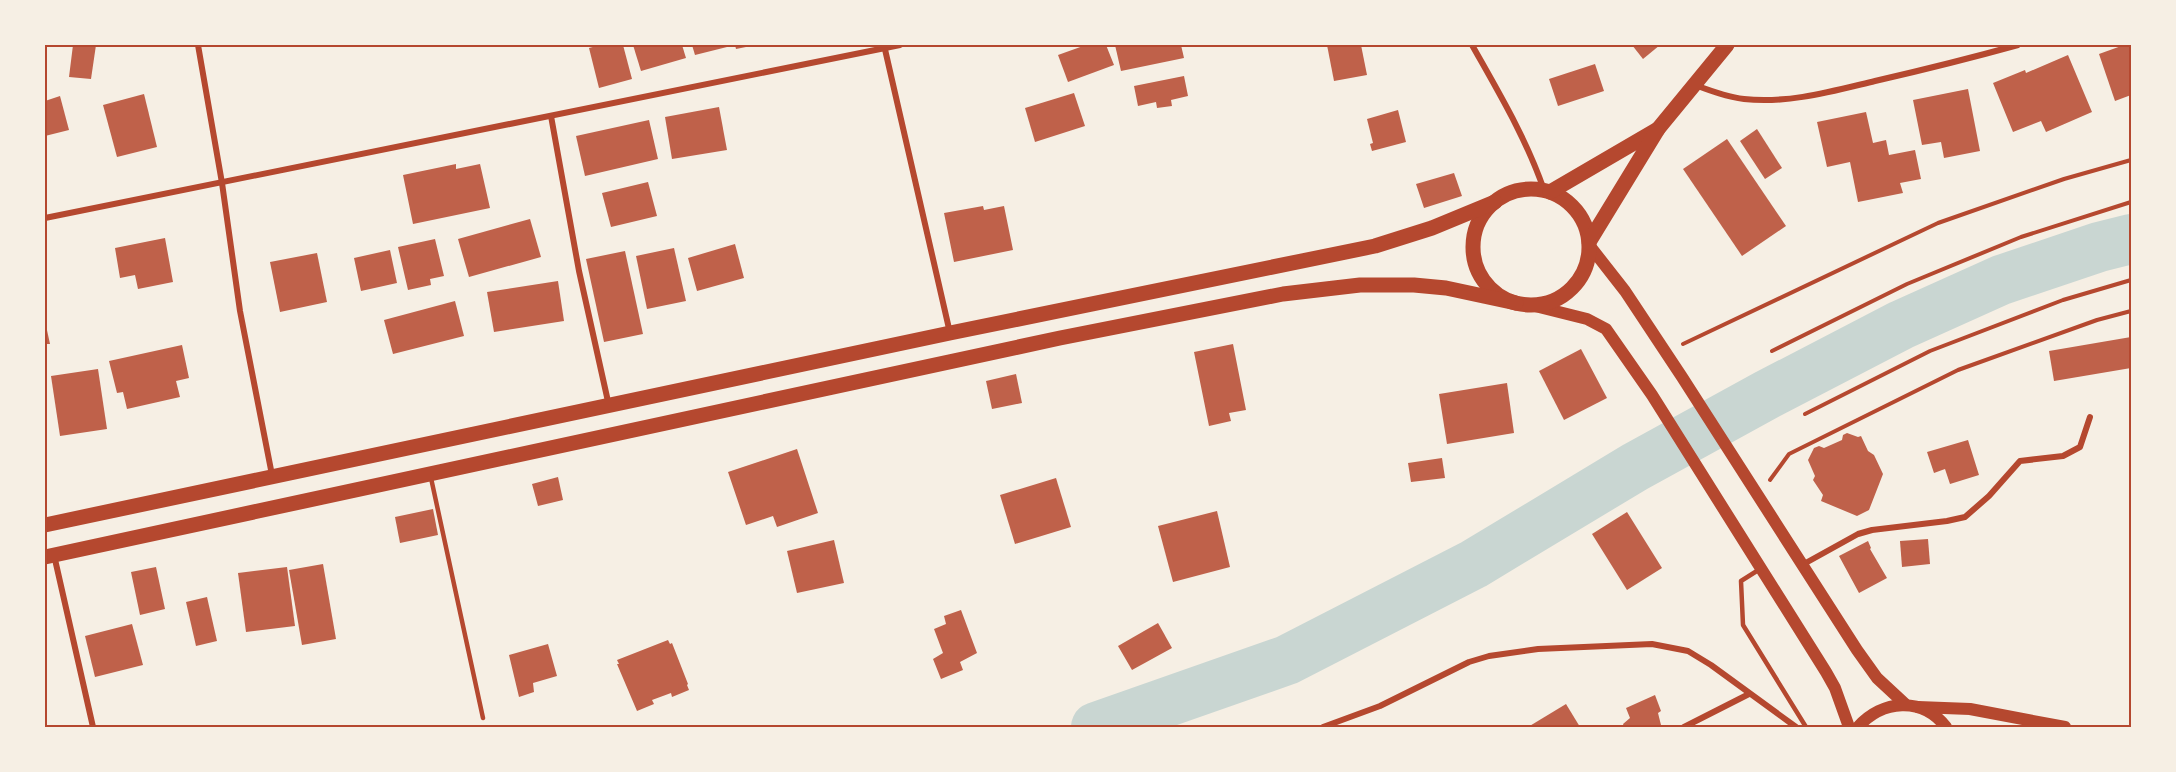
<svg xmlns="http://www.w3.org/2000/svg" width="2176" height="772" viewBox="0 0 2176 772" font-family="Ubuntu,sans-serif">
<rect width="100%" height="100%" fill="#f6efe4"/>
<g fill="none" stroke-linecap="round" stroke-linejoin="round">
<path stroke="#c9d6d2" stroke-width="50" d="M1096 727 1287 660 1474 564 1635 467 1768 394 1901 325 2001 280 2099 247 2131 239"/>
</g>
<g fill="#bf614a">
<path d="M73 45H96L91 79 69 77Z"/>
<path d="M600 45H623L632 79 599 88 589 48Z"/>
<path d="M633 45H682L686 58 641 71Z"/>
<path d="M692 45H731V46L695 55Z"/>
<path d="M735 45H751V46L736 49Z"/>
<path d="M1086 45H1106L1114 65 1068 82 1058 55Z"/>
<path d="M1115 45H1181L1184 58 1121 71Z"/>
<path d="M1327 45H1361L1367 75 1334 81Z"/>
<path d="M1632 45H1660L1643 59Z"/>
<path d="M2124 45H2131V95L2115 101 2099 54Z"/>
<path d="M2068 55 2092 112 2046 132 2041 121 2013 132 1993 83 2025 70 2026 73Z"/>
<path d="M1595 64 1604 91 1558 106 1549 79Z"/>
<path d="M1184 76 1188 96 1171 100 1172 106 1157 108 1156 102 1138 106 1134 86Z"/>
<path d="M1968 89 1980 151 1944 158 1941 142 1922 145 1913 100Z"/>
<path d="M1074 93 1085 126 1035 142 1025 108Z"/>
<path d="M144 94 157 147 117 157 103 105Z"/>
<path d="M60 96 69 130 45 136V101Z"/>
<path d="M719 107 727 150 672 159 665 117Z"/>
<path d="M1398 110 1406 142 1372 151 1370 144 1373 143 1367 119Z"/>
<path d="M1866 112 1873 143 1886 140 1889 155 1915 150 1921 179 1900 183 1903 193 1858 202 1850 162 1827 167 1817 122Z"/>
<path d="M649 120 658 159 585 176 576 136Z"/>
<path d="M1757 129 1782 168 1765 179 1740 141Z"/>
<path d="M1727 139 1786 226 1742 256 1683 169Z"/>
<path d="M456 164V169L480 164 490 208 413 224 403 175Z"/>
<path d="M1454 173 1462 196 1424 208 1416 184Z"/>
<path d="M648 182 657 216 611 227 602 193Z"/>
<path d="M983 206 984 210 1004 206 1013 250 954 262 944 213Z"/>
<path d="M530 219 541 257 469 277 458 239Z"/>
<path d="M165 238 173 282 138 289 135 275 120 278 115 248Z"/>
<path d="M435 239 444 276 430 279 431 285 408 290 398 247Z"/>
<path d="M735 244 744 278 697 291 688 258Z"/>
<path d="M674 248 686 301 647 309 636 256Z"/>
<path d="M390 250 397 283 361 291 354 258Z"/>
<path d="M625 251 643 334 604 342 586 259Z"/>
<path d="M317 253 327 302 280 312 270 262Z"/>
<path d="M558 281 564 321 494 332 487 292Z"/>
<path d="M455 301 464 336 393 354 384 320Z"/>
<path d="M45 321 50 344H45Z"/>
<path d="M2131 337V368L2054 381 2049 351Z"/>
<path d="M1233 344 1246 410 1229 413 1231 421 1209 426 1194 352Z"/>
<path d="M182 345 189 378 176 381 180 397 127 409 123 392 117 393 109 361Z"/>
<path d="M1581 349 1607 398 1564 420 1539 371Z"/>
<path d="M98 369 107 429 60 436 51 376Z"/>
<path d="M1016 374 1022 403 992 409 986 381Z"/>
<path d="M1507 383 1514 433 1447 444 1439 394Z"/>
<path d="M1847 433 1858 437 1861 436 1868 451 1874 455 1883 474 1869 510 1857 516 1821 501 1823 495 1813 480 1815 476 1808 460 1814 448 1819 446 1824 448 1842 440 1843 435Z"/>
<path d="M1968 440 1979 475 1950 484 1945 469 1934 473 1927 452Z"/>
<path d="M797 449 818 513 777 527 773 516 746 525 728 472Z"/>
<path d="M1442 458 1445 478 1411 482 1408 463Z"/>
<path d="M558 477 563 500 538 506 532 484Z"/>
<path d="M1056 478 1071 527 1015 544 1000 495Z"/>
<path d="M433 509 438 535 400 543 395 517Z"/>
<path d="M1217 511 1230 567 1173 582 1158 526Z"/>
<path d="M1627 512 1662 568 1627 590 1592 534Z"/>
<path d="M1928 539 1930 564 1902 567 1900 541Z"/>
<path d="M834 540 844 583 797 593 787 551Z"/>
<path d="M1868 541 1871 548 1870 549 1887 578 1859 593 1839 556Z"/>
<path d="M323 564 336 639 302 645 289 570Z"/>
<path d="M156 567 165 609 140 615 131 572Z"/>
<path d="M287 567 295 626 246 632 238 573Z"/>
<path d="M207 597 217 641 196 646 186 602Z"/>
<path d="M961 610 977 653 960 662 963 670 941 679 933 659 943 653 934 629 946 624 944 616Z"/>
<path d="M1158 623 1172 648 1132 670 1118 646Z"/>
<path d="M132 624 143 665 95 677 85 636Z"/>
<path d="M668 640 670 644 672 643 688 684 687 685 689 690 672 697 671 693 652 700 654 704 637 711 617 664H619L617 660Z"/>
<path d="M548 644 557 676 533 683 534 692 519 697 509 655Z"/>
<path d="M1655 695 1661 711 1658 713 1661 725 1658 727H1624L1623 724 1630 718 1626 708Z"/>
<path d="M1566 704 1580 727H1528Z"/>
</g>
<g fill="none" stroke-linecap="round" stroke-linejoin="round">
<g stroke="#b5482f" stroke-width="4">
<path d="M1683 344 1938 223 2064 179 2131 160"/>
<path d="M1772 351 1907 284 2021 237 2131 202"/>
<path d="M1805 414 1930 351 2063 300 2131 280"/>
<path d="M1770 480 1789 454 1958 370 2097 320 2131 311"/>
</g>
<g stroke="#b5482f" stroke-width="4.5">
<path d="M431 478 483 718"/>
<path d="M1760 569 1741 581 1743 625 1806 727"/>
</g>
<g stroke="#b5482f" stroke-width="6">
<path d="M198 45 222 183 240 311 272 475"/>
<path d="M884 45 950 333"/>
<path d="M1472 45C1499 93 1526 138 1544 190"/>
<path d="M1695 85C1711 91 1727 97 1744 99 1788 104 1833 91 1875 81 1923 70 1971 58 2018 45"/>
<path d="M551 116 579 271 609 406"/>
<path d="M45 218 900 45"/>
<path d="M54 555 93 727"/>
<path d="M1802 565 1858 534 1872 530 1947 521 1965 517 1989 496 2020 461 2063 456 2080 447 2090 417"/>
<path d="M1323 727 1380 706 1469 662 1489 656 1538 649 1652 644 1688 651 1711 665 1796 727"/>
<path d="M1684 727 1749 694"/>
</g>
<g stroke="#b5482f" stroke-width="12">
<path d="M1589 245 1625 291 1682 377 1857 650 1877 678 1905 704"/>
<path d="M1531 305 1587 319 1606 329 1652 395 1826 672 1835 688 1849 727"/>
<path d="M1918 707 1970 709 2065 727"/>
<path d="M1858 727C1882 700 1922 696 1946 727"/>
</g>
<g stroke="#b5482f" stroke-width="15">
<circle cx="1531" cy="247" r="58"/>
<path d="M1550 192 1658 129"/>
<path d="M1589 242 1658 129 1727 45"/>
<path d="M45 525 950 333 1375 246 1432 228 1495 202"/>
<path d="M45 557 1060 338 1283 294 1360 285H1414L1446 288 1516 303"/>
</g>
</g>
<rect width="2176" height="772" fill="none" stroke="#f6efe4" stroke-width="93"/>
<rect x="46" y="46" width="2084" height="680" fill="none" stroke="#b5482f" stroke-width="2"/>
</svg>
